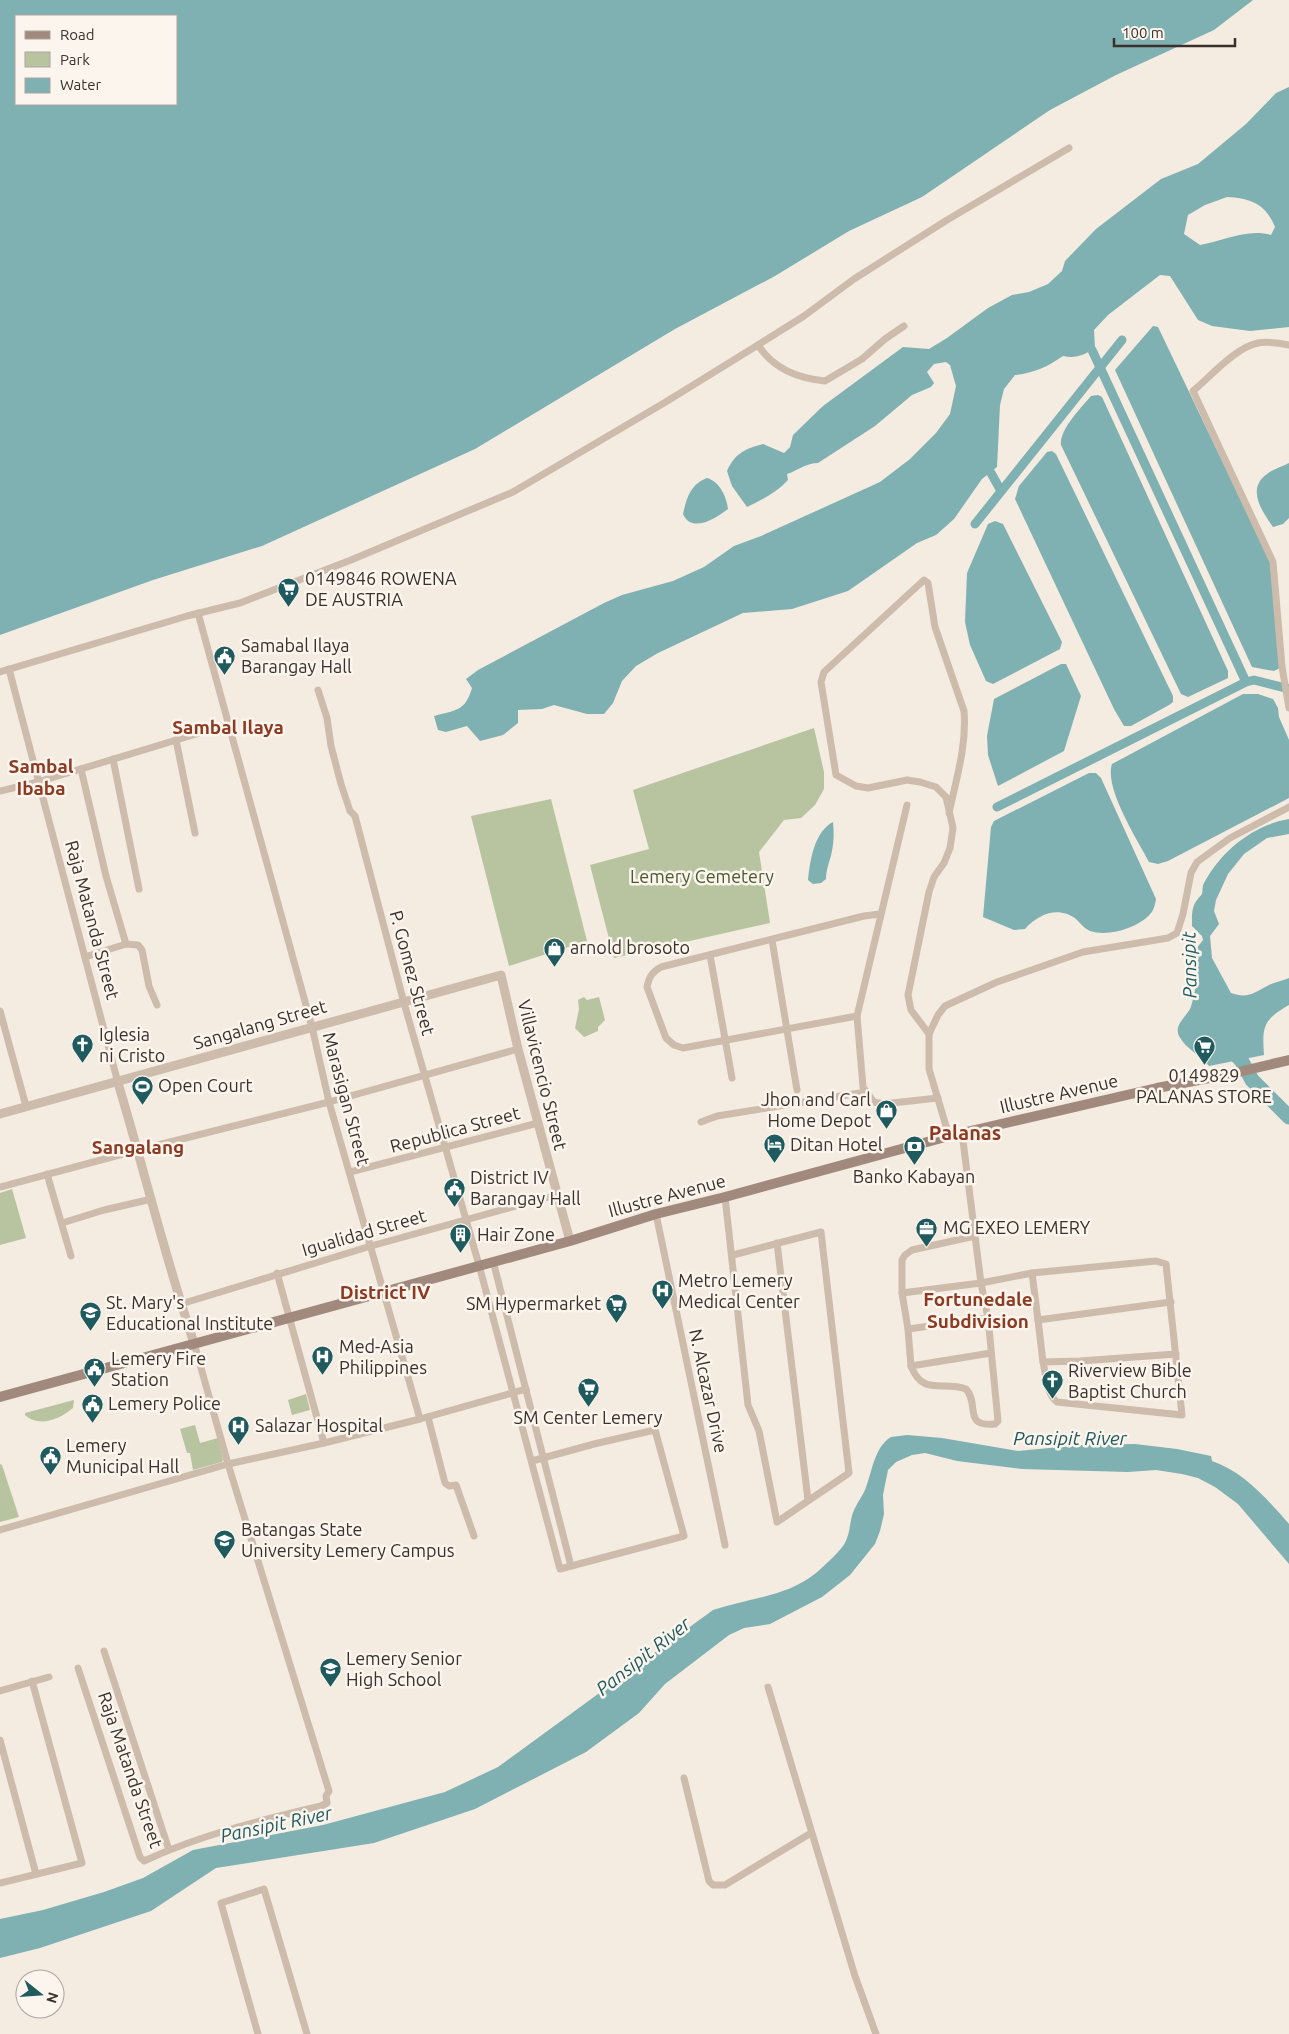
<svg xmlns="http://www.w3.org/2000/svg" width="1289" height="2034" viewBox="0 0 1289 2034" font-family="Ubuntu,sans-serif">
<rect width="100%" height="100%" fill="#f4ebe1"/>
<g fill="#b8c4a0">
<path d="M814 728 824 772V789L815 805 801 818 784 820 759 852 770 923 614 958 590 865 649 849 633 790Z"/>
<path d="M551 799 587 941 509 966 471 816Z"/>
<path d="M584 997 587 1000 599 997 605 1020 598 1027V1031L584 1037 575 1028 579 1009 578 1000Z"/>
<path d="M12 1189 26 1238 0 1245V1193Z"/>
<path d="M306 1394 310 1410 292 1415 288 1400Z"/>
<path d="M74 1400 73 1408C60 1419 39 1428 25 1415V1413Z"/>
<path d="M195 1425 200 1443 218 1438 223 1460 222 1462 193 1470 190 1453H187L180 1429Z"/>
<path d="M0 1464 2 1465 19 1517 0 1522Z"/>
</g>
<g fill="#7fb0b2" fill-rule="evenodd">
<path d="M0 0H1253L1214 30 1116 75 1050 110 922 197 849 231 775 276 675 329 475 449 262 546 153 580 0 635ZM16 16H176V104H16Z"/>
<path d="M1289 87V327L1250 331 1212 326 1198 320 1170 276 1160 275 1108 315 1094 330 1095 348C1084 355 1076 359 1063 356 1047 367 1034 373 1015 375L1004 389 1000 405 997 467 982 479 954 519 936 535 917 543 848 591 792 609 743 613 658 653 636 666 622 681 613 703 604 714H587L554 705 542 709 518 710V723L503 735 480 741 467 726 446 732 438 730 434 716C455 710 465 712 472 688L466 679 478 670 604 603 622 595 673 581 704 567 734 546 761 536 880 482 910 459 936 433 950 414 956 386 950 365 946 362 934 364 927 372 934 383 931 387 912 395 875 426 818 463C806 463 799 470 787 474L788 480C777 492 762 500 747 507L732 486 727 471C735 453 745 449 763 444L784 453 790 447 793 435 823 406 903 347 929 349 947 338 988 308 1012 295 1029 292 1048 284 1062 271 1065 261 1096 229 1161 179 1198 164 1246 124 1276 93ZM1227 197C1250 198 1266 204 1275 227L1271 235C1247 228 1224 241 1200 245L1184 234 1188 215 1205 205Z"/>
<path d="M1153 326 1158 327 1270 561 1280 668 1274 671 1252 667 1115 370Z"/>
<path d="M1098 395 1102 397 1228 671V678L1188 697 1181 694 1061 445C1059 430 1081 408 1091 396Z"/>
<path d="M1052 451 1056 454 1173 696V702L1169 705 1131 726H1124L1114 709 1015 499 1019 486 1047 452Z"/>
<path d="M1289 463V518L1283 524 1273 527C1262 511 1246 489 1267 474 1273 469 1282 467 1289 463Z"/>
<path d="M707 478C720 482 726 496 728 509 716 518 692 534 683 514 687 497 690 485 707 478Z"/>
<path d="M995 521 1003 524 1062 642 1060 649 993 684 986 681 970 645 965 622 967 573 988 524Z"/>
<path d="M1061 664H1066L1081 696 1064 751 998 786 988 755 987 736 994 699Z"/>
<path d="M1243 694H1258L1273 699 1278 708 1279 717 1289 740V798L1168 861 1158 864 1149 862C1137 839 1104 788 1112 764Z"/>
<path d="M1089 773H1096L1101 778 1156 899C1155 904 1154 910 1151 913 1139 928 1108 937 1090 931 1085 929 1080 923 1076 919 1058 905 1037 915 1025 929L1014 930 983 917 991 827 994 821Z"/>
<path d="M1289 819V834L1267 838 1244 854 1228 874 1216 900 1214 911 1219 924 1210 936 1212 958 1231 993C1248 999 1254 993 1269 985 1275 982 1283 981 1289 978V1005C1263 1020 1262 1026 1264 1055L1209 1066C1200 1055 1186 1049 1179 1036 1174 1025 1185 1018 1190 1009 1194 1000 1200 968 1196 959 1195 957 1193 955 1193 953L1203 940 1202 936 1192 926C1192 917 1191 908 1197 900 1198 898 1201 896 1202 894 1203 890 1202 886 1204 883 1221 851 1253 825 1289 819Z"/>
<path d="M833 822C834 832 834 841 832 851 830 861 826 869 826 879L821 883 813 884 808 880C810 861 814 832 833 822Z"/>
<path d="M907 1435 942 1438 1018 1451 1081 1445 1135 1444 1177 1449 1211 1456 1212 1461C1244 1472 1267 1499 1289 1524V1564L1238 1504 1215 1487 1198 1478 1182 1474 1156 1470 1128 1472 1022 1469 957 1461 925 1453 912 1455 896 1462 888 1470 883 1495 884 1514 880 1531 875 1544 850 1575 822 1597 770 1624 744 1628 729 1635 665 1684 639 1713 586 1752 475 1809 374 1843 216 1868 151 1911 40 1948 0 1958V1919L43 1910 104 1892 143 1878 193 1850 323 1825 445 1792 498 1767 713 1610C748 1598 787 1597 816 1573 825 1565 836 1555 843 1546 851 1535 849 1521 854 1510 857 1503 862 1497 865 1490 872 1473 874 1447 891 1437Z"/>
</g>
<g fill="none" stroke-linecap="round" stroke-linejoin="round">
<g stroke="#7fb0b2" stroke-width="9">
<path d="M1092 350 1246 682"/>
<path d="M991 473 1001 491"/>
<path d="M975 524 1122 340"/>
<path d="M997 807 1246 682 1254 680 1289 689"/>
</g>
<path stroke="#7fb0b2" stroke-width="15" d="M1228 1047 1241 1060 1252 1080 1289 1117"/>
<g stroke="#cdbbac" stroke-width="7">
<path d="M758 345C774 369 797 378 825 381L862 359 885 339 904 326"/>
<path d="M1289 345C1279 343 1268 341 1258 343 1236 347 1210 377 1193 391L1273 562 1282 667 1289 708"/>
<path d="M198 613 312 1027 329 1102 420 1419"/>
<path d="M9 669 118 1083"/>
<path d="M0 672 187 616 240 603 351 560 513 492 664 403 758 345 804 316 854 279 947 220 1069 148"/>
<path d="M318 690 327 718 331 746 341 784 350 811 355 816 404 1003 479 1265 560 1569 684 1536 655 1430 594 1444 532 1461"/>
<path d="M176 740 195 833"/>
<path d="M113 759 139 889"/>
<path d="M81 769 106 876 126 944"/>
<path d="M0 791 38 782 229 724"/>
<path d="M907 805 857 1016 863 1087 874 1102 883 1104 938 1098"/>
<path d="M772 940 797 1090"/>
<path d="M710 955 732 1078"/>
<path d="M85 957 126 944 138 945 142 950 149 986 157 1005"/>
<path d="M0 1011 26 1106"/>
<path d="M857 1016 683 1048 674 1045 666 1038 647 987C649 977 652 972 661 967L864 916 880 914"/>
<path d="M929 1034 911 1010 908 995 929 892 934 877 944 863 950 848 953 828 946 797 936 787 920 782 907 780 868 788 856 786 836 775 821 682 824 672 924 580 928 583 935 627 964 711C967 745 956 780 949 813"/>
<path d="M701 1122 717 1116 866 1092"/>
<path d="M949 1136 929 1069V1034L938 1015 945 1006 997 982 1083 952 1156 940 1168 938 1177 933 1183 914 1191 873 1197 862 1230 838 1289 807"/>
<path d="M350 1172 538 1123"/>
<path d="M47 1174 71 1256"/>
<path d="M0 1187 138 1150 329 1102 518 1049"/>
<path d="M725 1197 748 1405 759 1431 777 1522 849 1473 821 1232 733 1255"/>
<path d="M656 1214 725 1545"/>
<path d="M62 1223 104 1210 152 1199"/>
<path d="M975 1236 912 1250 905 1255 902 1260V1293L908 1329 911 1366 991 1353"/>
<path d="M777 1243 808 1500"/>
<path d="M493 1261 571 1566"/>
<path d="M277 1273 324 1443"/>
<path d="M1032 1273 1038 1320 1171 1302"/>
<path d="M902 1293 981 1283 1032 1273 1156 1261 1166 1264 1182 1415 1057 1402C1046 1394 1046 1374 1043 1362"/>
<path d="M181 1304 371 1246 556 1195"/>
<path d="M1038 1320 1043 1362 1080 1361 1176 1354"/>
<path d="M908 1329 988 1318"/>
<path d="M911 1366C923 1397 943 1380 966 1389 980 1404 962 1427 995 1424L998 1421 988 1318 981 1283 962 1133"/>
<path d="M428 1417 445 1483 449 1486 456 1485 474 1536"/>
<path d="M0 1530 228 1464 324 1443 420 1419 526 1389"/>
<path d="M104 1651 169 1850"/>
<path d="M78 1668 140 1857 144 1861C200 1835 261 1820 321 1806L327 1803 326 1796 329 1791 228 1464 194 1343"/>
<path d="M768 1687 855 1976 876 2034"/>
<path d="M0 1691 49 1677"/>
<path d="M0 1740 36 1874"/>
<path d="M684 1778 709 1881 713 1885H725L811 1833"/>
<path d="M0 1883 82 1863 32 1681"/>
<path d="M258 2034 221 1903 264 1889 307 2034"/>
</g>
<g stroke="#cdbbac" stroke-width="9">
<path d="M118 1083C144 1169 165 1258 194 1343"/>
<path d="M0 1114 501 975 518 1049 570 1241"/>
</g>
<path stroke="#a18a7d" stroke-width="10" d="M0 1397 570 1241 656 1214 725 1197 949 1136 1157 1088 1230 1074 1289 1060"/>
</g>
<defs>
<symbol id="supermarket-pin" viewBox="-11 -11 22 30"><path d="M0 17L-7.5 6A9.5 9.5 0 1 1 7.5 6Z" fill="#1f5a5e" stroke="#fbf5ee"/><path d="M-6-5.5h2.5l.6 2H6L4.5 2H-2.5L-4.4-4H-6ZM-1.5 3.2a1.3 1.3 0 1 0 .1 0ZM3 3.2a1.3 1.3 0 1 0 .1 0Z" fill="#fff"/></symbol>
<symbol id="civic-pin" viewBox="-11 -11 22 30"><path d="M0 17L-7.5 6A9.5 9.5 0 1 1 7.5 6Z" fill="#1f5a5e" stroke="#fbf5ee"/><path d="M-.6-6.5H3V-4.5H.6V-3L4-1V1h2V6H-6V1h2V-1L-.6-3ZM-1.2 2.5V6h2.4V2.5Z" fill="#fff"/></symbol>
<symbol id="shop-pin" viewBox="-11 -11 22 30"><path d="M0 17L-7.5 6A9.5 9.5 0 1 1 7.5 6Z" fill="#1f5a5e" stroke="#fbf5ee"/><path d="M-5-2.5h2.3a2.7 3.5 0 0 1 5.4 0H5L5.5 6h-11ZM-1.5-2.5h3a1.5 2.3 0 0 0-3 0Z" fill="#fff"/></symbol>
<symbol id="church-pin" viewBox="-11 -11 22 30"><path d="M0 17L-7.5 6A9.5 9.5 0 1 1 7.5 6Z" fill="#1f5a5e" stroke="#fbf5ee"/><path d="M-1.2-6h2.4v3.5h3.3v2.4h-3.3V6h-2.4V-.1h-3.3v-2.4h3.3Z" fill="#fff"/></symbol>
<symbol id="stadium-pin" viewBox="-11 -11 22 30"><path d="M0 17L-7.5 6A9.5 9.5 0 1 1 7.5 6Z" fill="#1f5a5e" stroke="#fbf5ee"/><path d="M0-5a6.5 5 0 1 0 0 10a6.5 5 0 1 0 0-10ZM-3.5-1.8h7v3.6h-7Z" fill="#fff"/></symbol>
<symbol id="hotel-pin" viewBox="-11 -11 22 30"><path d="M0 17L-7.5 6A9.5 9.5 0 1 1 7.5 6Z" fill="#1f5a5e" stroke="#fbf5ee"/><path d="M-6-4.5h1.5V1H6V5H4.5V3h-9V5H-6ZM-4 0a1.8 1.8 0 1 1 3.6 0ZM.5 0V-2.5h3Q6-2.5 6 0Z" fill="#fff"/></symbol>
<symbol id="bank-pin" viewBox="-11 -11 22 30"><path d="M0 17L-7.5 6A9.5 9.5 0 1 1 7.5 6Z" fill="#1f5a5e" stroke="#fbf5ee"/><path d="M-6-4H6V4H-6ZM0-2.3a2.3 2.3 0 1 0 0 4.6a2.3 2.3 0 1 0 0-4.6Z" fill="#fff"/></symbol>
<symbol id="office-pin" viewBox="-11 -11 22 30"><path d="M0 17L-7.5 6A9.5 9.5 0 1 1 7.5 6Z" fill="#1f5a5e" stroke="#fbf5ee"/><path d="M-6-3h4V-5.5h4V-3h4V5H-6ZM-1-4.5V-3h2v-1.5ZM-6 0V1H6V0Z" fill="#fff"/></symbol>
<symbol id="building-pin" viewBox="-11 -11 22 30"><path d="M0 17L-7.5 6A9.5 9.5 0 1 1 7.5 6Z" fill="#1f5a5e" stroke="#fbf5ee"/><path d="M-4-6H4V6H1V3H-1V6H-4ZM-2.5-4.3h1.7v1.8h-1.7ZM.8-4.3h1.7v1.8H.8ZM-2.5-1h1.7V.8h-1.7ZM.8-1h1.7V.8H.8Z" fill="#fff"/></symbol>
<symbol id="hospital-pin" viewBox="-11 -11 22 30"><path d="M0 17L-7.5 6A9.5 9.5 0 1 1 7.5 6Z" fill="#1f5a5e" stroke="#fbf5ee"/><path d="M-5-5h3v3.5h4V-5h3V5h-3V1.5h-4V5h-3Z" fill="#fff"/></symbol>
<symbol id="school-pin" viewBox="-11 -11 22 30"><path d="M0 17L-7.5 6A9.5 9.5 0 1 1 7.5 6Z" fill="#1f5a5e" stroke="#fbf5ee"/><path d="M0-5L7-2L0 1L-7-2ZM-4 1L0 2.5L4 1V4Q0 6-4 4Z" fill="#fff"/></symbol>
<symbol id="university-pin" viewBox="-11 -11 22 30"><path d="M0 17L-7.5 6A9.5 9.5 0 1 1 7.5 6Z" fill="#1f5a5e" stroke="#fbf5ee"/><path d="M0-5L7-2L0 1L-7-2ZM-4 1L0 2.5L4 1V4Q0 6-4 4Z" fill="#fff"/></symbol>
</defs>
<g fill-rule="evenodd">
<use href="#supermarket-pin" x="276" y="576" width="25" height="34"/>
<use href="#civic-pin" x="212" y="644" width="25" height="34"/>
<use href="#shop-pin" x="542" y="936" width="25" height="34"/>
<use href="#church-pin" x="70" y="1032" width="25" height="34"/>
<use href="#supermarket-pin" x="1192" y="1034" width="25" height="34"/>
<use href="#stadium-pin" x="130" y="1074" width="25" height="34"/>
<use href="#shop-pin" x="874" y="1098" width="25" height="34"/>
<use href="#hotel-pin" x="762" y="1132" width="25" height="34"/>
<use href="#bank-pin" x="902" y="1134" width="25" height="34"/>
<use href="#civic-pin" x="442" y="1176" width="25" height="34"/>
<use href="#office-pin" x="914" y="1216" width="25" height="34"/>
<use href="#building-pin" x="448" y="1222" width="25" height="34"/>
<use href="#hospital-pin" x="650" y="1278" width="25" height="34"/>
<use href="#supermarket-pin" x="604" y="1292" width="25" height="34"/>
<use href="#school-pin" x="78" y="1300" width="25" height="34"/>
<use href="#hospital-pin" x="310" y="1344" width="25" height="34"/>
<use href="#civic-pin" x="82" y="1356" width="25" height="34"/>
<use href="#church-pin" x="1040" y="1368" width="25" height="34"/>
<use href="#supermarket-pin" x="576" y="1376" width="25" height="34"/>
<use href="#civic-pin" x="80" y="1392" width="25" height="34"/>
<use href="#hospital-pin" x="226" y="1414" width="25" height="34"/>
<use href="#civic-pin" x="38" y="1444" width="25" height="34"/>
<use href="#university-pin" x="212" y="1528" width="25" height="34"/>
<use href="#school-pin" x="318" y="1656" width="25" height="34"/>
</g>
<g text-anchor="middle" stroke-width="5" stroke-linejoin="round" paint-order="stroke">
<g font-size="18" fill="#3b302b" stroke="#fbf5ee" text-anchor="start">
<text x="305" y="585">0149846 ROWENA<tspan x="305" dy="21">DE AUSTRIA</tspan></text>
<text x="241" y="652">Samabal Ilaya<tspan x="241" dy="21">Barangay Hall</tspan></text>
<text x="570" y="954">arnold brosoto</text>
<text x="99" y="1041">Iglesia<tspan x="99" dy="21">ni Cristo</tspan></text>
<text x="1204" y="1082" text-anchor="middle">0149829<tspan x="1204" dy="21">PALANAS STORE</tspan></text>
<text x="158" y="1092">Open Court</text>
<text x="871" y="1106" text-anchor="end">Jhon and Carl<tspan x="871" dy="21">Home Depot</tspan></text>
<text x="790" y="1151">Ditan Hotel</text>
<text x="914" y="1183" text-anchor="middle">Banko Kabayan</text>
<text x="470" y="1184">District IV<tspan x="470" dy="21">Barangay Hall</tspan></text>
<text x="943" y="1234">MG EXEO LEMERY</text>
<text x="477" y="1241">Hair Zone</text>
<text x="678" y="1287">Metro Lemery<tspan x="678" dy="21">Medical Center</tspan></text>
<text x="106" y="1309">St. Mary's<tspan x="106" dy="21">Educational Institute</tspan></text>
<text x="601" y="1310" text-anchor="end">SM Hypermarket</text>
<text x="339" y="1353">Med-Asia<tspan x="339" dy="21">Philippines</tspan></text>
<text x="111" y="1365">Lemery Fire<tspan x="111" dy="21">Station</tspan></text>
<text x="1068" y="1377">Riverview Bible<tspan x="1068" dy="21">Baptist Church</tspan></text>
<text x="108" y="1410">Lemery Police</text>
<text x="588" y="1424" text-anchor="middle">SM Center Lemery</text>
<text x="255" y="1432">Salazar Hospital</text>
<text x="66" y="1452">Lemery<tspan x="66" dy="21">Municipal Hall</tspan></text>
<text x="241" y="1536">Batangas State<tspan x="241" dy="21">University Lemery Campus</tspan></text>
<text x="346" y="1665">Lemery Senior<tspan x="346" dy="21">High School</tspan></text>
</g>
<g font-size="18" fill="#4a5a2e" stroke="#fbf5ee">
<text x="702" y="883">Lemery Cemetery</text>
</g>
<g font-size="18" fill="#3b302b" stroke="#fbf5ee">
<text transform="translate(92 920) rotate(75)" y="6">Raja Matanda Street</text>
<text transform="translate(412 973) rotate(75)" y="6">P. Gomez Street</text>
<text transform="translate(260 1025) rotate(-16)" y="6">Sangalang Street</text>
<text transform="translate(542 1075) rotate(76)" y="6">Villavicencio Street</text>
<text transform="translate(1059 1094) rotate(-13)" y="6">Illustre Avenue</text>
<text transform="translate(346 1099) rotate(75)" y="6">Marasigan Street</text>
<text transform="translate(455 1130) rotate(-15)" y="6">Republica Street</text>
<text transform="translate(667 1196) rotate(-15)" y="6">Illustre Avenue</text>
<text transform="translate(364 1233) rotate(-16)" y="6">Igualidad Street</text>
<text transform="translate(708 1391) rotate(78)" y="6">N. Alcazar Drive</text>
<text transform="translate(130 1770) rotate(71)" y="6">Raja Matanda Street</text>
</g>
<g font-size="19" font-weight="bold" fill="#8c3b22" stroke="#fbf5ee">
<text x="228" y="734">Sambal Ilaya</text>
<text x="41" y="773">Sambal<tspan x="41" dy="22">Ibaba</tspan></text>
<text x="138" y="1154">Sangalang</text>
<text x="385" y="1299">District IV</text>
<text x="978" y="1306">Fortunedale<tspan x="978" dy="22">Subdivision</tspan></text>
</g>
<g font-size="19" font-style="italic" fill="#1f5a5e" stroke="#fbf5ee">
<text transform="translate(1189 965) rotate(-91)" y="7">Pansipit</text>
<text x="1070" y="1445">Pansipit River</text>
<text transform="translate(643 1656) rotate(-38)" y="7">Pansipit River</text>
<text transform="translate(276 1824) rotate(-12)" y="7">Pansipit River</text>
</g>
<g font-size="20" font-weight="bold" fill="#8c3b22" stroke="#fbf5ee">
<text x="965" y="1140">Palanas</text>
</g>
</g>
<rect x="15" y="15" width="162" height="90" fill="#fbf5ee" stroke="#aea6a0"/>
<rect x="25" y="31" width="25" height="8" fill="#a18a7d" stroke="#aea6a0"/>
<text x="60" y="40" font-size="15" fill="#3b302b">Road</text>
<rect x="25" y="52" width="25" height="15" fill="#b8c4a0" stroke="#aea6a0"/>
<text x="60" y="65" font-size="15" fill="#3b302b">Park</text>
<rect x="25" y="78" width="25" height="15" fill="#7fb0b2" stroke="#aea6a0"/>
<text x="60" y="90" font-size="15" fill="#3b302b">Water</text>
<g transform="translate(40 1994) rotate(107)"><circle r="24" fill="#fbf5ee" stroke="#aea6a0"/>
<path d="M0-4L9 19L0 12L-9 19Z" fill="#1f5a5e"/>
<text y="-8" font-size="14" font-weight="bold" text-anchor="middle" fill="#3b302b">N</text>
</g>
<path d="M1114 38v8h121v-8" fill="none" stroke="#3b302b" stroke-width="2.5"/>
<text x="1122" y="38" font-size="15" fill="#3b302b" stroke="#fbf5ee" stroke-width="4" paint-order="stroke">100 m</text>
</svg>
